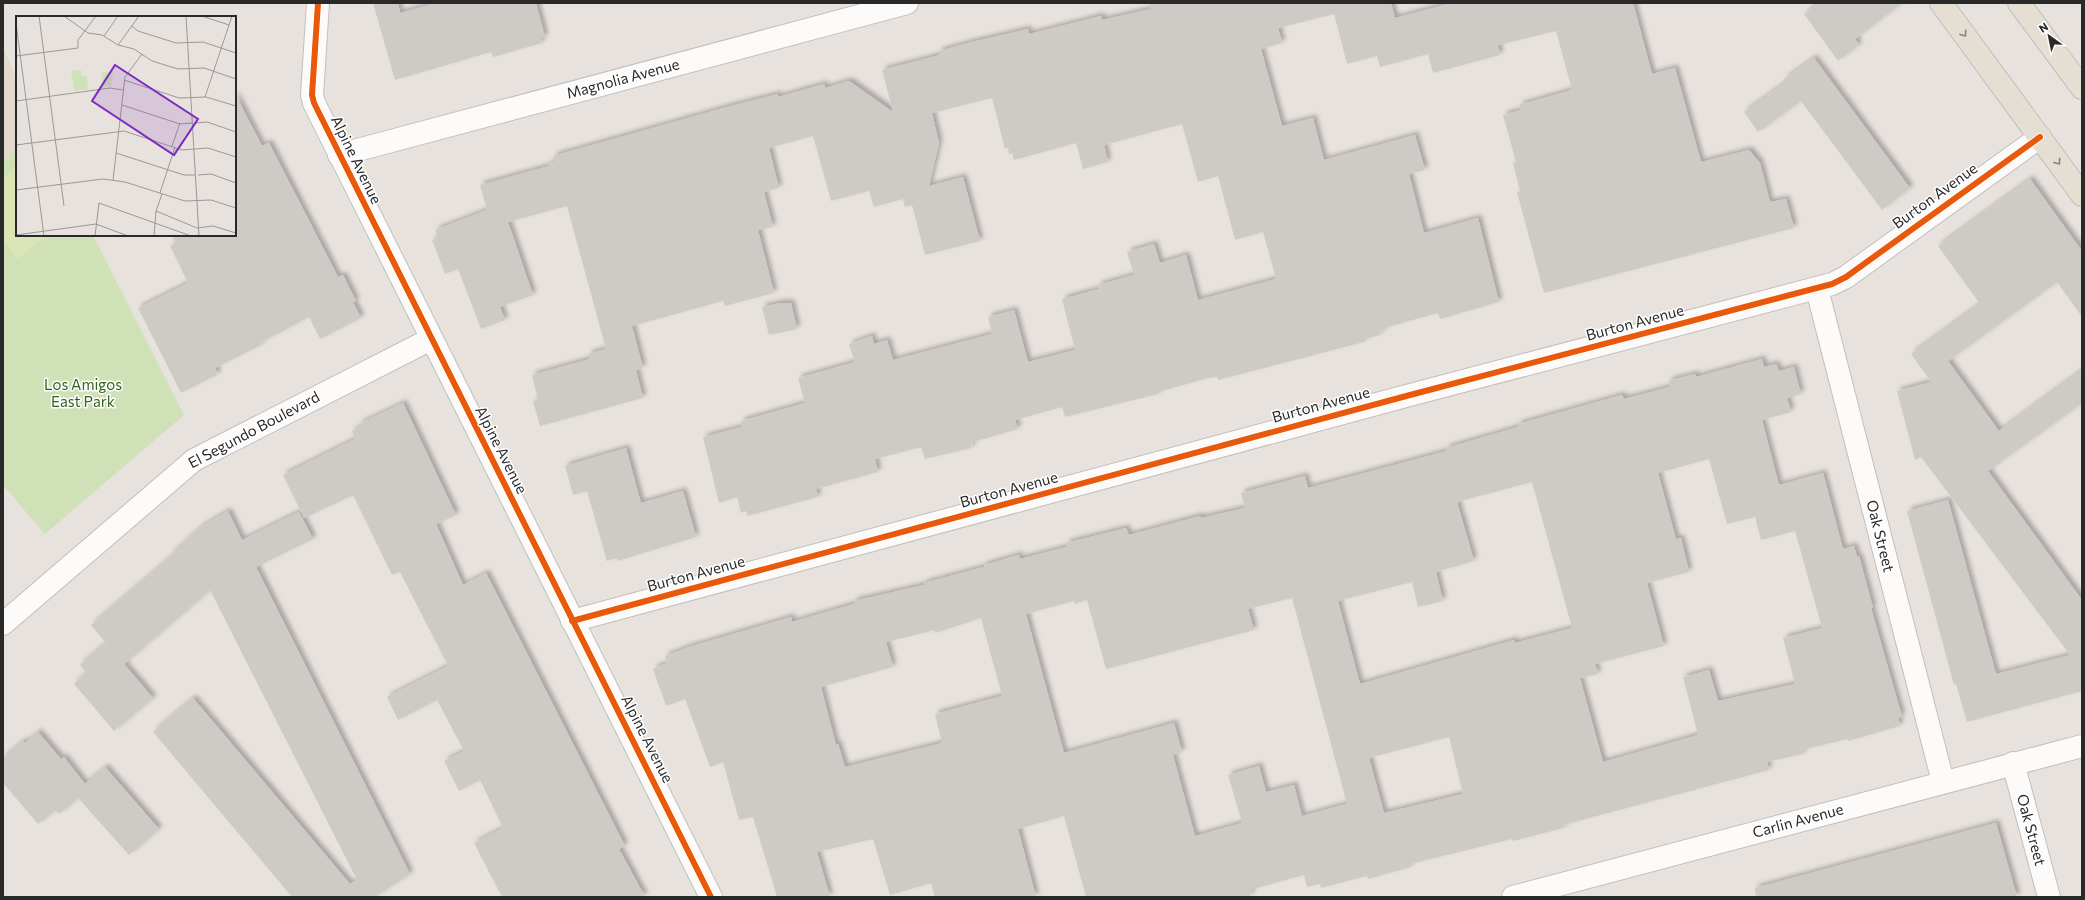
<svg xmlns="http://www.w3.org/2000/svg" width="2085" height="900" viewBox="0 0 2085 900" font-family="Commissioner,sans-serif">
<defs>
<filter id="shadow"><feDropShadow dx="3.5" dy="-3.5" stdDeviation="2" flood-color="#0004"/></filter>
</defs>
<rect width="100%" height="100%" fill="#e8e2de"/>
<path fill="#e2d8cc" d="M3 48 17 79V148L3 160Z"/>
<path fill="#d0e1b8" d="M17 148V235H93L184 415 45 534 3 485V160Z"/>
<path fill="#dbe5b5" d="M17 166V235H46L18 259 3 241V178Z"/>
<g fill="#cecbc7" fill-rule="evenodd" filter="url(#shadow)">
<path d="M373 3H398L400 13 436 3H536L545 37 541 38 542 43 493 57 491 52 395 80Z"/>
<path d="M1149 3H1391L1395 18 1452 3H1633L1652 74 1675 68 1701 162 1749 150 1760 163 1770 202 1786 199 1794 228 1544 293 1517 192 1520 191 1513 163 1516 162 1503 115 1521 110 1519 105 1572 90 1556 31 1498 45 1500 55 1433 73 1428 54 1380 67 1377 56 1347 64 1334 14 1278 28 1282 43 1261 49 1282 126 1313 118 1324 160 1415 135 1425 170 1409 174 1424 233 1478 218 1499 302 1440 319 1438 313 1384 328 1385 330 1379 332 1380 335 1364 339V342L1218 380 1217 377 1208 378 1158 392V394L1065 417 1062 407 1015 420 1018 429 973 442 971 448 925 459 921 447 875 459 878 472 816 489 818 497 747 516 746 511 741 513 737 497 719 503 703 437 742 427 741 421 805 403 798 378 855 362 849 344 872 336 874 344 887 340 893 360 992 334 988 317 1014 310 1028 362 1075 350 1062 299 1099 289 1098 285 1134 275 1127 252 1154 244 1160 263 1186 255 1198 300 1276 279 1263 232 1235 240 1218 176 1198 182 1182 124 1104 145 1108 162 1083 169 1076 143 1014 160 1012 153 1009 154 1008 148 1005 149 992 98 932 113 939 143 929 186 963 177 980 241 925 255 912 205 905 207 903 199 874 207 869 191 831 201 813 136 769 148 779 188 764 192 773 227 758 230 774 293 725 306 723 301 632 326 643 368 636 370 643 398 540 426 533 401 538 400 532 375 590 359 588 354 606 349 567 206 508 222 533 295 500 307 505 320 481 329 458 269 445 274 432 240 438 237 435 230 487 210 480 185 549 166 548 164 555 162 553 156 727 107 778 94V97L824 84 825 88 849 81 893 112 882 70 940 55 939 51 972 42 1028 29 1029 34 1101 16 1102 20 1151 9Z"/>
<path d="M1819 3H1902L1855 39 1859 45 1838 61 1804 14Z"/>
<path d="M1814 58 1910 188 1882 210 1801 101 1758 132 1744 112 1786 82 1784 79Z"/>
<path d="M235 94 262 146 269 143 338 277 343 275 356 301 353 302 361 318 320 339 309 317 260 343 261 345 215 368 218 374 181 393 138 308 188 283 170 246 176 243 172 235H235Z"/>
<path d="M2030 179 2082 251V317L2057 282 1948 361 1999 431 2082 370V403L1988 471 2082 600V691L1967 722 1956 684 1954 685 1907 511 1948 500 1996 674 2070 655 1921 457 1915 460 1897 391 1931 382 1911 354 1980 304 1938 246Z"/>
<path d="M781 303H791L797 329 769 335 762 307Z"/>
<path d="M1762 359 1764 367 1776 364 1779 371 1794 367 1801 394 1787 398 1791 412 1762 420 1779 485 1823 473 1843 549 1854 546 1857 557 1859 556 1873 608H1871L1902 717 1898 718 1900 726 1848 741 1847 739 1802 750 1803 754 1767 762 1769 770 1563 825 1564 828 1513 841 1512 839 1410 864 1411 867 1368 879 1367 876 1321 888 1320 884 1307 887 1304 875 1253 889 1249 897H1086L1064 816 1018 829 1036 897H935L931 883 890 895 873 839 817 852 830 897H777L753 817 739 820 723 762 710 767 685 699 666 706 653 669 667 663 665 656 689 647 791 617 792 622 854 604V601L924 585V583L984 567V565L1019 555 1020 559 1067 547 1066 543 1126 528 1129 535 1200 516 1201 518 1245 508 1241 493 1305 476 1308 488 1447 451 1446 448 1518 427V424L1622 395 1624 399 1670 387 1668 381 1695 374 1696 377ZM1709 459 1727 524 1755 517 1761 540 1795 531 1822 628 1783 638 1795 684 1718 701 1709 670 1683 677 1698 735 1603 762 1580 678 1598 674 1595 664 1664 646 1647 583 1689 572 1681 538 1676 539 1658 473ZM1532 482 1572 628 1515 643 1514 640 1360 684 1338 601 1412 582 1418 607 1443 601 1436 572 1474 561 1457 502ZM1292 598 1347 804 1302 816 1294 785 1266 792 1259 766 1228 775 1242 823 1195 836 1173 755 1182 752 1174 723 1064 753 1026 614 1074 601V604L1087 600 1106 669 1254 630 1248 609ZM981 618 1002 696 935 714 942 743 845 767 838 744 836 745 821 687 893 667 886 642 935 630V633ZM1449 737 1463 794 1384 813 1369 758Z"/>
<path d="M403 403 456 515 436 524 463 585 486 573 625 846 619 849 645 897H502L474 843 503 828 480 780 459 791 444 761 464 751 437 700 398 720 387 697 448 666 400 572 392 575 353 495 304 518 283 475 355 439 352 431 360 427 359 424Z"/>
<path d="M626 448 641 503 683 491 696 537 617 561V558L607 561 587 491 573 495 565 466Z"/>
<path d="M228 511 242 540 299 512 313 539 256 567 410 874 375 897H292L153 732 193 698 350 884 357 880 210 590 124 664 153 698 114 731 74 684 86 673 80 665 106 643 91 625 172 556 171 554 201 527Z"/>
<path d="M38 732 61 759 64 757 85 784 105 767 159 829 129 855 78 798 59 814 55 810 38 824 3 783V758L23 741 25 743Z"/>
<path d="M1996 823 2017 897H1756L1755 888Z"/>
</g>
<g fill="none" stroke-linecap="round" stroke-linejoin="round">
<defs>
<g id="street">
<path d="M339 155 907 3"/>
<path d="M1817 289 1943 782"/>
<path d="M572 621 1410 395 1832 284 1846 277 2040 137"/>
<path d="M2013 763 2049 897"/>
<path d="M1513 897 2082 746"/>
</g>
<g id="secondary">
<path d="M318 3 312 95 314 103 711 897"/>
<path d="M3 624 194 460 431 339"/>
</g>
<g id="primary">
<path d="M1941 3 2082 195"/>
<path d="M2019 3 2082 88"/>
</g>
</defs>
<use href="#street" stroke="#c1bfbf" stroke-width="24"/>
<use href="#secondary" stroke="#c1bfbf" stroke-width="24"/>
<use href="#primary" stroke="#c0bebc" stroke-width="24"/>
<use href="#street" stroke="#fcfbfa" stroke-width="22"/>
<use href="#secondary" stroke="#fcfbfa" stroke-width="22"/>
<use href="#primary" stroke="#e5ded3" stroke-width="22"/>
<defs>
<g id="cycleway">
<path d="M318 3 312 95 314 103 711 897"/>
<path d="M572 621 1410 395 1832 284 1846 277 2040 137"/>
</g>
</defs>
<use href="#cycleway" stroke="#fff" stroke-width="8"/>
<use href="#cycleway" stroke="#e8590c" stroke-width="6"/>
</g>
<defs><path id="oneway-chevron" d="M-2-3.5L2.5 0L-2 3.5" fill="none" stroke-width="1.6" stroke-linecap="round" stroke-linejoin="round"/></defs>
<g stroke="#87847e">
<use href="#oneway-chevron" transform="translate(1964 34) rotate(54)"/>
<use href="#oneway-chevron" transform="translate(2058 162) rotate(54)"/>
</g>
<g text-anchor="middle" stroke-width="3" stroke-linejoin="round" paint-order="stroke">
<g font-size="15" fill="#292929" stroke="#fff">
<text transform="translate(623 79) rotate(-15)" y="5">Magnolia Avenue</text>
<text transform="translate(356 160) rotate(64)" y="5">Alpine Avenue</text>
<text transform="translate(1935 196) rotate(-36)" y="5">Burton Avenue</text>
<text transform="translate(1635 323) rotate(-15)" y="5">Burton Avenue</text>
<text transform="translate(1321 405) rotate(-15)" y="5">Burton Avenue</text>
<text transform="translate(254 430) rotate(-28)" y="5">El Segundo Boulevard</text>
<text transform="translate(501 450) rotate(63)" y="5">Alpine Avenue</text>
<text transform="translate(1009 490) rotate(-15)" y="5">Burton Avenue</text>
<text transform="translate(1880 536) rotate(76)" y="5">Oak Street</text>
<text transform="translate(696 574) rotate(-15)" y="5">Burton Avenue</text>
<text transform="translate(647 739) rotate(63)" y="5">Alpine Avenue</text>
<text transform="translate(1798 821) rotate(-15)" y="5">Carlin Avenue</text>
<text transform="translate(2031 830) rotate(75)" y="5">Oak Street</text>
</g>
<g font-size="15" fill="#35631b" stroke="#fff">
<text x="83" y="390">Los Amigos<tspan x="83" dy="17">East Park</tspan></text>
</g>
</g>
<g transform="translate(16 16)">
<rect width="220" height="220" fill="#e8e2de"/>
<path d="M65 54 66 60H71L72 73 58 75 55 55ZM97 55 95 70 87 71 85 57Z" fill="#d0e1b8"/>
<path fill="none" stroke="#9c9896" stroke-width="1" d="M23 0 48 190M48 0 72 17 86 19 102 29 118 33 136 45 162 53 188 52 220 63M155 0H181M170 0 183 220M186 0 213 9M0 7 28 220M116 10 122 15 160 27 187 26 220 37M88 20 102 0M102 29 123 0M0 40 62 32V24L80 0M108 64 163 82 190 81 220 90M189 81 216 0M0 85 94 72 107 74M106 89 164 108 176 107M179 107 191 106 220 116M0 129 108 115 166 134 192 132 220 141M156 130 164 107M100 137 168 159H179M182 159 195 158 220 167M97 164 109 61 126 38M0 174 87 163 109 166 169 185 195 184 220 192M144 177 159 131M140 195 181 212 197 210 220 217M0 219 80 208 112 220M79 220 83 187 175 220M138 220 140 195 146 178"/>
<path fill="#7b2cbf" fill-opacity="0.15" stroke="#7b2cbf" stroke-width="2" d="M99 49 182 103 158 139 76 85Z"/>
<rect width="220" height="220" fill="none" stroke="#292929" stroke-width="2"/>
</g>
<rect width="2085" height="900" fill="none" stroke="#292929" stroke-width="8"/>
<g transform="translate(2049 36) rotate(327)" stroke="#ffffff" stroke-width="3" paint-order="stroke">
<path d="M0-3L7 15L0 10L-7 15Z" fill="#292929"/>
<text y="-6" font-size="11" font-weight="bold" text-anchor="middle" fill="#292929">N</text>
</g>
</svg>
